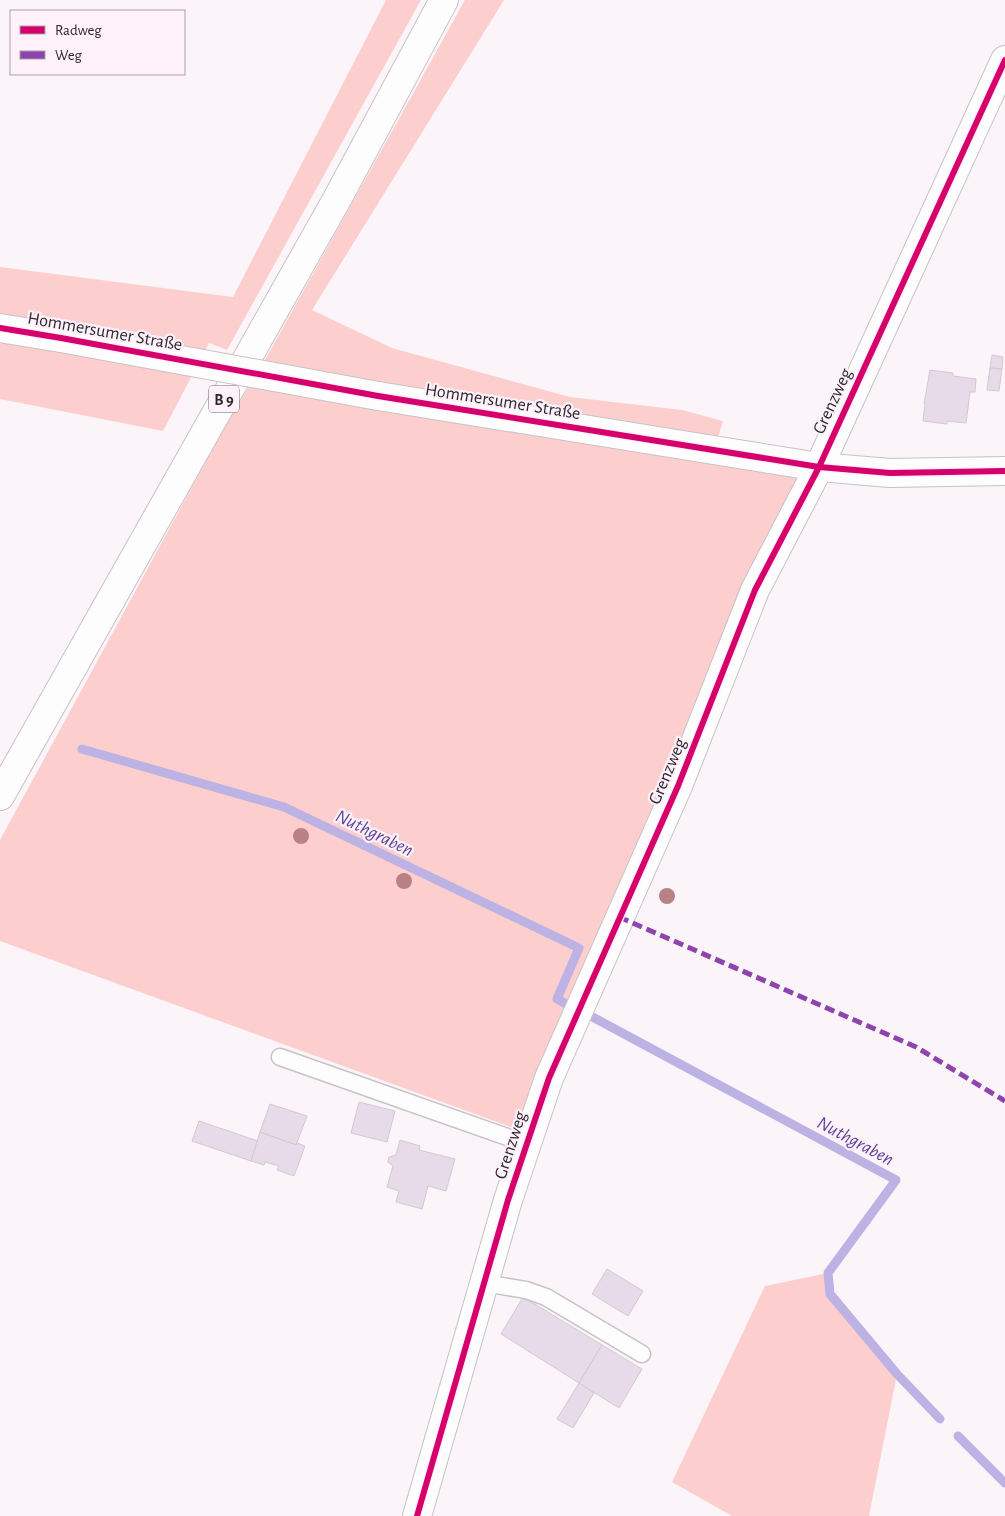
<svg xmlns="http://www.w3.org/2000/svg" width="1005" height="1516" viewBox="0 0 1005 1516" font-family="'Alegreya Sans',sans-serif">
<rect width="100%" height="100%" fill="#fbf4f9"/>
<g fill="#fccfce">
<path d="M386 0H421L227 350 209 343 163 431 0 399V267L233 297Z"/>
<path d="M465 0H504L312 310 392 348 570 397 682 410 723 421 714 450 819 467 530 1134 0 941V840L223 430 265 360Z"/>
<path d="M828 1273 830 1294 897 1374 869 1516H732L672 1482 765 1286Z"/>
</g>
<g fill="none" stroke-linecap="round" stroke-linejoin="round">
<g stroke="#bcb2e3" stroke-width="9">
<path d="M82 749 284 807 579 948 557 999 568 1005"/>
<path d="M587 1014 896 1180 828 1273 830 1294 897 1374 940 1419"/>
<path d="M958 1436 1005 1483"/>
</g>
</g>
<g fill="#e7dbea" stroke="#d0cbd0">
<path d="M992 355 1003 357 1002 369 990 368Z"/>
<path d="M990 368 1002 369 999 391 987 390Z"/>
<path d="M930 370 953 373V376L976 379 975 392H970L966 423 947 421V424L923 421 925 404H924Z"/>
<path d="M359 1102 395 1111 387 1142 351 1133Z"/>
<path d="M270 1104 307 1116 296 1145 260 1132Z"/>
<path d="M199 1121 258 1141 251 1161 192 1141Z"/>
<path d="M260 1132 296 1145 297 1143 305 1146 294 1176 277 1170 279 1166 265 1162 264 1165 251 1161Z"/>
<path d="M400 1140 420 1146 419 1150 455 1159 446 1191 428 1186 422 1209 396 1202 399 1191 387 1187 393 1166 388 1162 389 1157 396 1155Z"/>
<path d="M607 1269 643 1291 628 1316 592 1294Z"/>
<path d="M523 1297 602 1345 579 1383 501 1334Z"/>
<path d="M602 1345 642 1369 619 1408 579 1383Z"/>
<path d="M579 1383 594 1393 573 1428 557 1419Z"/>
</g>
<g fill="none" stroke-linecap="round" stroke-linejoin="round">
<defs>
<g id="service">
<path d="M280 1057 527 1144"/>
<path d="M484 1283 526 1290 546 1297 642 1354"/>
</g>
<g id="minor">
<path d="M0 328 61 338"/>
<path d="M378 396 819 467 890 473 1005 471"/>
<path d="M417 1516 508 1200 549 1078 678 786 755 590 819 467 1005 60"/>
</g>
<path id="primary" d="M0 796 336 201 444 0"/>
</defs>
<use href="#service" stroke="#c7c2c6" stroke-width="19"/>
<use href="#minor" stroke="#c7c2c6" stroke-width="30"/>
<use href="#primary" stroke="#c7c2c6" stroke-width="30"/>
<use href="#service" stroke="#fefdfe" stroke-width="16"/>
<use href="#minor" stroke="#fefdfe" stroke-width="28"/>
<use href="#primary" stroke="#fefdfe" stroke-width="28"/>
<defs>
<path id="minor-bridge" d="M61 338 378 396"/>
</defs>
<use href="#minor-bridge" stroke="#c7c2c6" stroke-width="30" stroke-linecap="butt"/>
<use href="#minor-bridge" stroke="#fefdfe" stroke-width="28"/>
<path stroke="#8e44ad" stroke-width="5" stroke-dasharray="10 5" stroke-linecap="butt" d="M619 917 916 1047 1005 1101"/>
<defs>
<g id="cycleway">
<path d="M0 328 61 338 378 396 819 467 890 473 1005 471"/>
<path d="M417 1516 508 1200 549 1078 678 786 755 590 819 467 1005 60"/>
</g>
</defs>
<use href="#cycleway" stroke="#fef1fa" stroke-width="9"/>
<use href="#cycleway" stroke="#d6006c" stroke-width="6"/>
</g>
<g fill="#b98184">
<circle cx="301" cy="836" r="8"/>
<circle cx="404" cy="881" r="8"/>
<circle cx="667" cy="896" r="8"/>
</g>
<g text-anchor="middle" stroke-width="4.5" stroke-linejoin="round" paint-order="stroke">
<rect fill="#fef1fa" stroke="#6c656a" stroke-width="1" x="209" y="385.5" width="30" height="27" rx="4"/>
<g font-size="16" font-weight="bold" fill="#2e292c">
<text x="224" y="405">B 9</text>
</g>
<g font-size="18" fill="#2e292c" stroke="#fef1fa">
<text transform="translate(105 331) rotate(10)" y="6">Hommersumer Straße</text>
<text transform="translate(503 401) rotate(9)" y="6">Hommersumer Straße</text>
<text transform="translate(832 401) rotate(-65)" y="6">Grenzweg</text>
<text transform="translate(667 771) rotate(-67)" y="6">Grenzweg</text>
<text transform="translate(510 1145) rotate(-72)" y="6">Grenzweg</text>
</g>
<g font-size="19" font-style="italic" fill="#5a4699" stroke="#fef1fa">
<text transform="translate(375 832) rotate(26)" y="7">Nuthgraben</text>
<text transform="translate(856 1140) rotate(28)" y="7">Nuthgraben</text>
</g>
</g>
<rect x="10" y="10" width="175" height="65" fill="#fef1fa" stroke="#aba1a8"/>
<rect x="20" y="26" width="25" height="8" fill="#d6006c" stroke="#aba1a8"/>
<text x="55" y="35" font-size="15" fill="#2e292c">Radweg</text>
<rect x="20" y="51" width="25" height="8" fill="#8e44ad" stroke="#aba1a8"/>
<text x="55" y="60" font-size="15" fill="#2e292c">Weg</text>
</svg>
